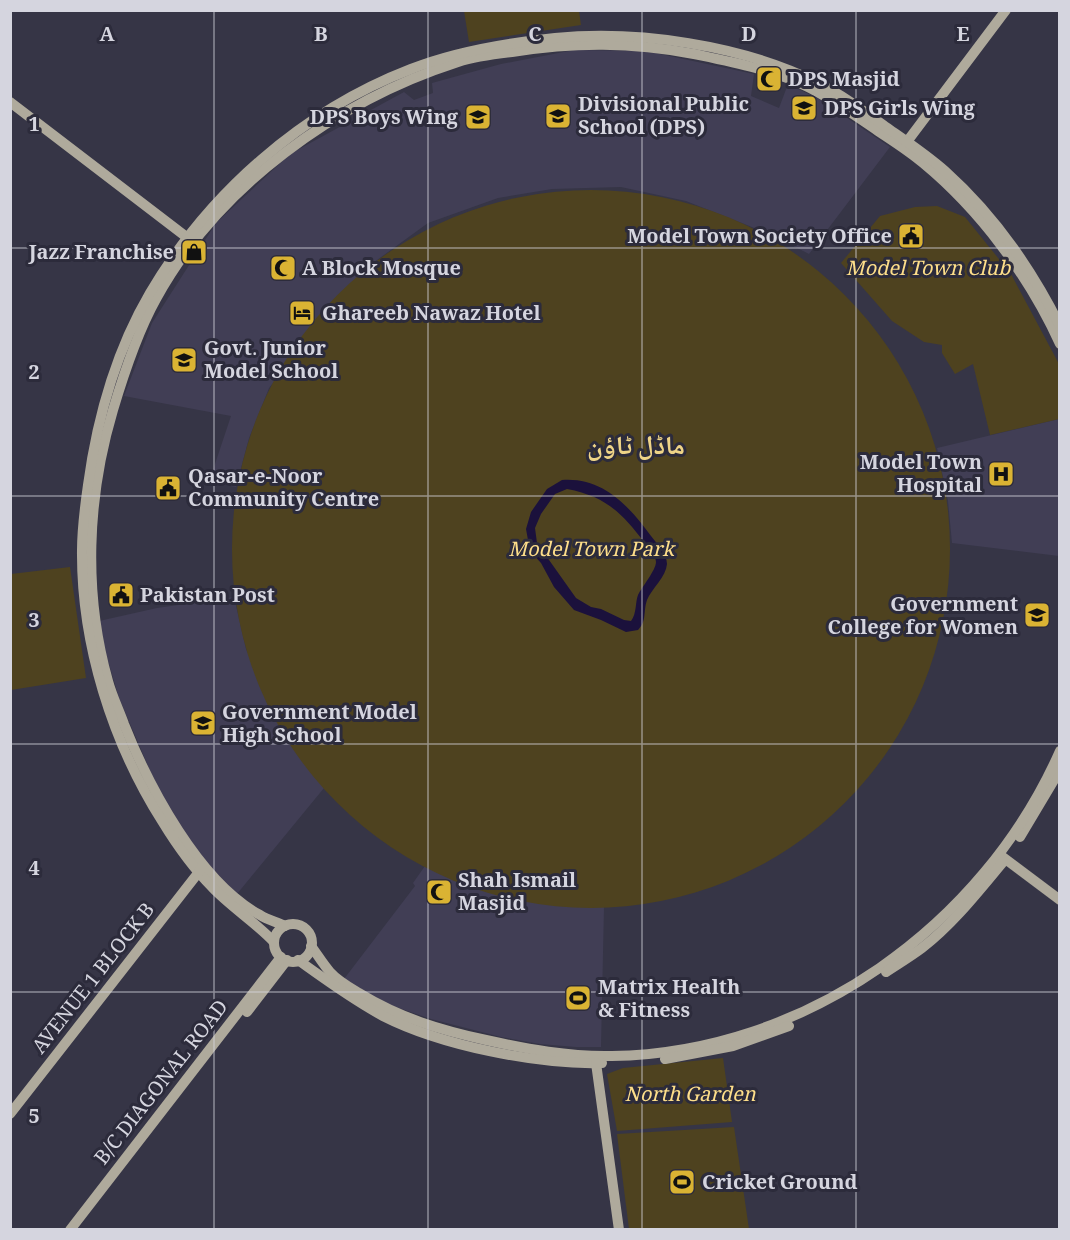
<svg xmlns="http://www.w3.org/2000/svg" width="1070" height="1240" viewBox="0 0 1070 1240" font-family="Georgia,'Noto Naskh Arabic',serif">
<rect width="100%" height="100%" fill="#363546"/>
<g fill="#413e55">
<path d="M574 50 646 51 754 74 751 96 779 108 788 84 819 99 890 147 809 254 772 235 686 201 621 187 552 189 498 198 428 223 366 268 269 388 249 438 236 487 209 482 231 416 124 396 152 323 216 223 290 154 404 92 414 100 433 93 432 83 501 64Z"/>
<path d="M1059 419V556L952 543 948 501 937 448Z"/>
<path d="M234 597 246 649 291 746 324 788 237 894 206 862 180 826 157 787 119 698 105 651 99 621 157 608Z"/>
<path d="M425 866 440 874 560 906 604 907 601 1047H576L540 1044 501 1037 431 1019 384 1003 344 979 415 886 413 883Z"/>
</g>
<g fill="#4e421f">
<path d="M464 11H579L581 25 469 42Z"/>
<circle cx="591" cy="549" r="359"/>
<path d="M937 206 965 217 1011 274 1059 364V419L990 435 973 364 955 374 942 353V345L924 342 892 321 841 263 880 216 915 207Z"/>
<path d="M70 567 86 678 11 690V574Z"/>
<path d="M723 1058 732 1122 617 1131 607 1074 623 1068Z"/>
<path d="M734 1127 749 1229H629L617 1134Z"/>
</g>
<path fill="#1b113c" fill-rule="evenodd" d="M562 480C603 477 629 506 651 536 657 544 667 554 667 564 666 577 652 588 647 600 643 612 647 621 638 630L626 632 601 620 574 610 554 587 541 563 530 551 526 529 531 512 547 489ZM567 489C605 496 622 513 644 542 648 547 656 556 656 562 656 570 642 587 638 595 635 603 637 613 631 621L624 620 601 609 591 607 576 598 537 543 535 528 541 514 555 494Z"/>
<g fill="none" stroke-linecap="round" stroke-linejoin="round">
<g stroke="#afaa9c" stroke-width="10">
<path d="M10 102 193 242"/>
<path d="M903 147 1006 10"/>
<path d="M1020 837 1060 770"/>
<path d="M1000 855 1060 900"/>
<circle cx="293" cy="943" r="19"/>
<path d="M285 926C277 922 268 920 260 915 199 882 149 787 124 724 119 710 112 696 108 681 83 593 87 497 113 410 124 373 137 333 156 299 218 186 337 101 458 62 476 56 494 54 512 52 575 42 631 42 694 54 732 62 773 70 808 87 832 99 856 116 878 131 893 141 909 151 923 163 980 210 1029 276 1060 344"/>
<path d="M274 942C255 922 231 907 212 887 193 868 176 844 162 821 112 742 81 643 82 550 82 528 85 506 88 485 97 419 116 351 150 293 209 193 302 111 411 69 457 51 506 43 555 38 638 30 741 45 816 82 841 94 864 111 886 127 906 141 927 155 945 171 993 214 1031 268 1060 326"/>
<path d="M311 946C317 954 323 964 330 972 338 981 349 987 359 993 400 1018 440 1030 486 1040 527 1049 569 1057 612 1056 805 1053 983 926 1060 751"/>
<path d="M298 960C326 980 353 1000 383 1016 440 1045 537 1065 602 1063"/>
<path d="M886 972C898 964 910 957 922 948 953 924 978 892 1003 862"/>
<path d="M247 1012 287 960"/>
<path d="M665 1059 733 1046 789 1026"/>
<path d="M596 1063 619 1230"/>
<path d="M10 1114 202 868"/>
<path d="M70 1230 281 957"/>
</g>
</g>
<path fill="none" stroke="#d5d5df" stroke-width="1.5" stroke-opacity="0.55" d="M214 10V1230M428 10V1230M642 10V1230M856 10V1230M10 248H1060M10 496H1060M10 744H1060M10 992H1060"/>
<defs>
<symbol id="mosque-square" viewBox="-11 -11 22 22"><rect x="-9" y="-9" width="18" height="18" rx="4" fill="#dab333" stroke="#2c2b3b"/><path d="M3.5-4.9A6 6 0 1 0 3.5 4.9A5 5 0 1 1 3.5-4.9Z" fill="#111"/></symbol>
<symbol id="school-square" viewBox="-11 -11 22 22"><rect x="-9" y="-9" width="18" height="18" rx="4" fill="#dab333" stroke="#2c2b3b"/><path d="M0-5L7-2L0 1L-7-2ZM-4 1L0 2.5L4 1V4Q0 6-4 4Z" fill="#111"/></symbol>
<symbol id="civic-square" viewBox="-11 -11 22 22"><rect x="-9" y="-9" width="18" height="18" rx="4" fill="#dab333" stroke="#2c2b3b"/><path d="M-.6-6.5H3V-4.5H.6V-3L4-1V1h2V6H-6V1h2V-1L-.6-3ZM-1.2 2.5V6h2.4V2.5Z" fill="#111"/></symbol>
<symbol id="shop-square" viewBox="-11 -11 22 22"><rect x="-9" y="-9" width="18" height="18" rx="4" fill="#dab333" stroke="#2c2b3b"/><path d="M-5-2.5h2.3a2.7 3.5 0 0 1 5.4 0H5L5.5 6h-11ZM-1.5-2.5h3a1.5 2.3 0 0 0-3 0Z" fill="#111"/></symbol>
<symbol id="hotel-square" viewBox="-11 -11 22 22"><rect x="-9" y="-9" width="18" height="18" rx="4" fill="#dab333" stroke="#2c2b3b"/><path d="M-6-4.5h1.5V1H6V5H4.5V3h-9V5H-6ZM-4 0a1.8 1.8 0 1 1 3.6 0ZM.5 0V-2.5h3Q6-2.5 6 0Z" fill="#111"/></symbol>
<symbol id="hospital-square" viewBox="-11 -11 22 22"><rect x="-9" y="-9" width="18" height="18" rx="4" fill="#dab333" stroke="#2c2b3b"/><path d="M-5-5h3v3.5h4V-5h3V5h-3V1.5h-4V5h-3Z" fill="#111"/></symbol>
<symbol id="university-square" viewBox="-11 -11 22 22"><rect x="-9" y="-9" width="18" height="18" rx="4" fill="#dab333" stroke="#2c2b3b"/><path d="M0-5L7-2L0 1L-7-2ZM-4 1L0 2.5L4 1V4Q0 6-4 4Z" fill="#111"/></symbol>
<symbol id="stadium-square" viewBox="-11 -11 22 22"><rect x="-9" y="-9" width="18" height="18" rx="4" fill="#dab333" stroke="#2c2b3b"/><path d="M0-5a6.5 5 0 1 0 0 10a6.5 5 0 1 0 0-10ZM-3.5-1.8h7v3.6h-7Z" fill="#111"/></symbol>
</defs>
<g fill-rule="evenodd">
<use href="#mosque-square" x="754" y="64" width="30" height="30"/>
<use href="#school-square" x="789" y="93" width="30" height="30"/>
<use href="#school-square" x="543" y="101" width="30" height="30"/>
<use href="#school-square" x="463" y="102" width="30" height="30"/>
<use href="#civic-square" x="896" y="221" width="30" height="30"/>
<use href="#shop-square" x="179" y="237" width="30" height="30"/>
<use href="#mosque-square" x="268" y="253" width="30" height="30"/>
<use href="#hotel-square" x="287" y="298" width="30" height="30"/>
<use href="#school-square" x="169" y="345" width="30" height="30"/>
<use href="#hospital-square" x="986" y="459" width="30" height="30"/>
<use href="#civic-square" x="153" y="473" width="30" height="30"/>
<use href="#civic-square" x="106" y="580" width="30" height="30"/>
<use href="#university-square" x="1022" y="600" width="30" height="30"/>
<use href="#school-square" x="188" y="708" width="30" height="30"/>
<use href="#mosque-square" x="424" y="877" width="30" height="30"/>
<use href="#stadium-square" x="563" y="983" width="30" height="30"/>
<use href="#stadium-square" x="667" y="1167" width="30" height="30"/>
</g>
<g text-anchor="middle" stroke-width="6" stroke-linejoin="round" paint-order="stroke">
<g font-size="20" font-weight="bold" fill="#d5d5df" stroke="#2c2b3b" text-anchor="start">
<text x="788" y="86">DPS Masjid</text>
<text x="578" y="111">Divisional Public<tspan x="578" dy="23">School (DPS)</tspan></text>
<text x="824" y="115">DPS Girls Wing</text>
<text x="458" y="124" text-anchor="end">DPS Boys Wing</text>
<text x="892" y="243" text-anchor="end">Model Town Society Office</text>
<text x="174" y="259" text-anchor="end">Jazz Franchise</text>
<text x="302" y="275">A Block Mosque</text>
<text x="322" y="320">Ghareeb Nawaz Hotel</text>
<text x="204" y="355">Govt. Junior<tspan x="204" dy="23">Model School</tspan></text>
<text x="982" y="469" text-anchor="end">Model Town<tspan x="982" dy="23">Hospital</tspan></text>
<text x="188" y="483">Qasar-e-Noor<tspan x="188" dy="23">Community Centre</tspan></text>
<text x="140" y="602">Pakistan Post</text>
<text x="1018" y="611" text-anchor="end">Government<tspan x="1018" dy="23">College for Women</tspan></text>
<text x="222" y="719">Government Model<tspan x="222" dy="23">High School</tspan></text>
<text x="458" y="887">Shah Ismail<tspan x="458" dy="23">Masjid</tspan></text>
<text x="598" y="994">Matrix Health<tspan x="598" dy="23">&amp; Fitness</tspan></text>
<text x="702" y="1189">Cricket Ground</text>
</g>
<g font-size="20" font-style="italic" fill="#fdde8a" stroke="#2c2b3b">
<text x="928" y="275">Model Town Club</text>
<text x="591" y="556">Model Town Park</text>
<text x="690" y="1101">North Garden</text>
</g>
<g font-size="20" fill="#d5d5df" stroke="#2c2b3b">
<text transform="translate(93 978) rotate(-52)" y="7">AVENUE 1 BLOCK B</text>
<text transform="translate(161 1082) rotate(-52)" y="7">B/C DIAGONAL ROAD</text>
</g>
<g font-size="26" font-weight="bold" fill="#efd487" stroke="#2c2b3b">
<text x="636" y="454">ماڈل ٹاؤن</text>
</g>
</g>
<g font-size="20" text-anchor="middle" font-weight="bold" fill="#d5d5df" stroke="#2c2b3b" stroke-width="6" stroke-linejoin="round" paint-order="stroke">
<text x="107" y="41">A</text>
<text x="321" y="41">B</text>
<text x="535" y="41">C</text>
<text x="749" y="41">D</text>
<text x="963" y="41">E</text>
<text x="34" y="131">1</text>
<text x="34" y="379">2</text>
<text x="34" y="627">3</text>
<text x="34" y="875">4</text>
<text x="34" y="1123">5</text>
</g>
<rect width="1070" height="1240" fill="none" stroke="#d5d5df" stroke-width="24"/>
</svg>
